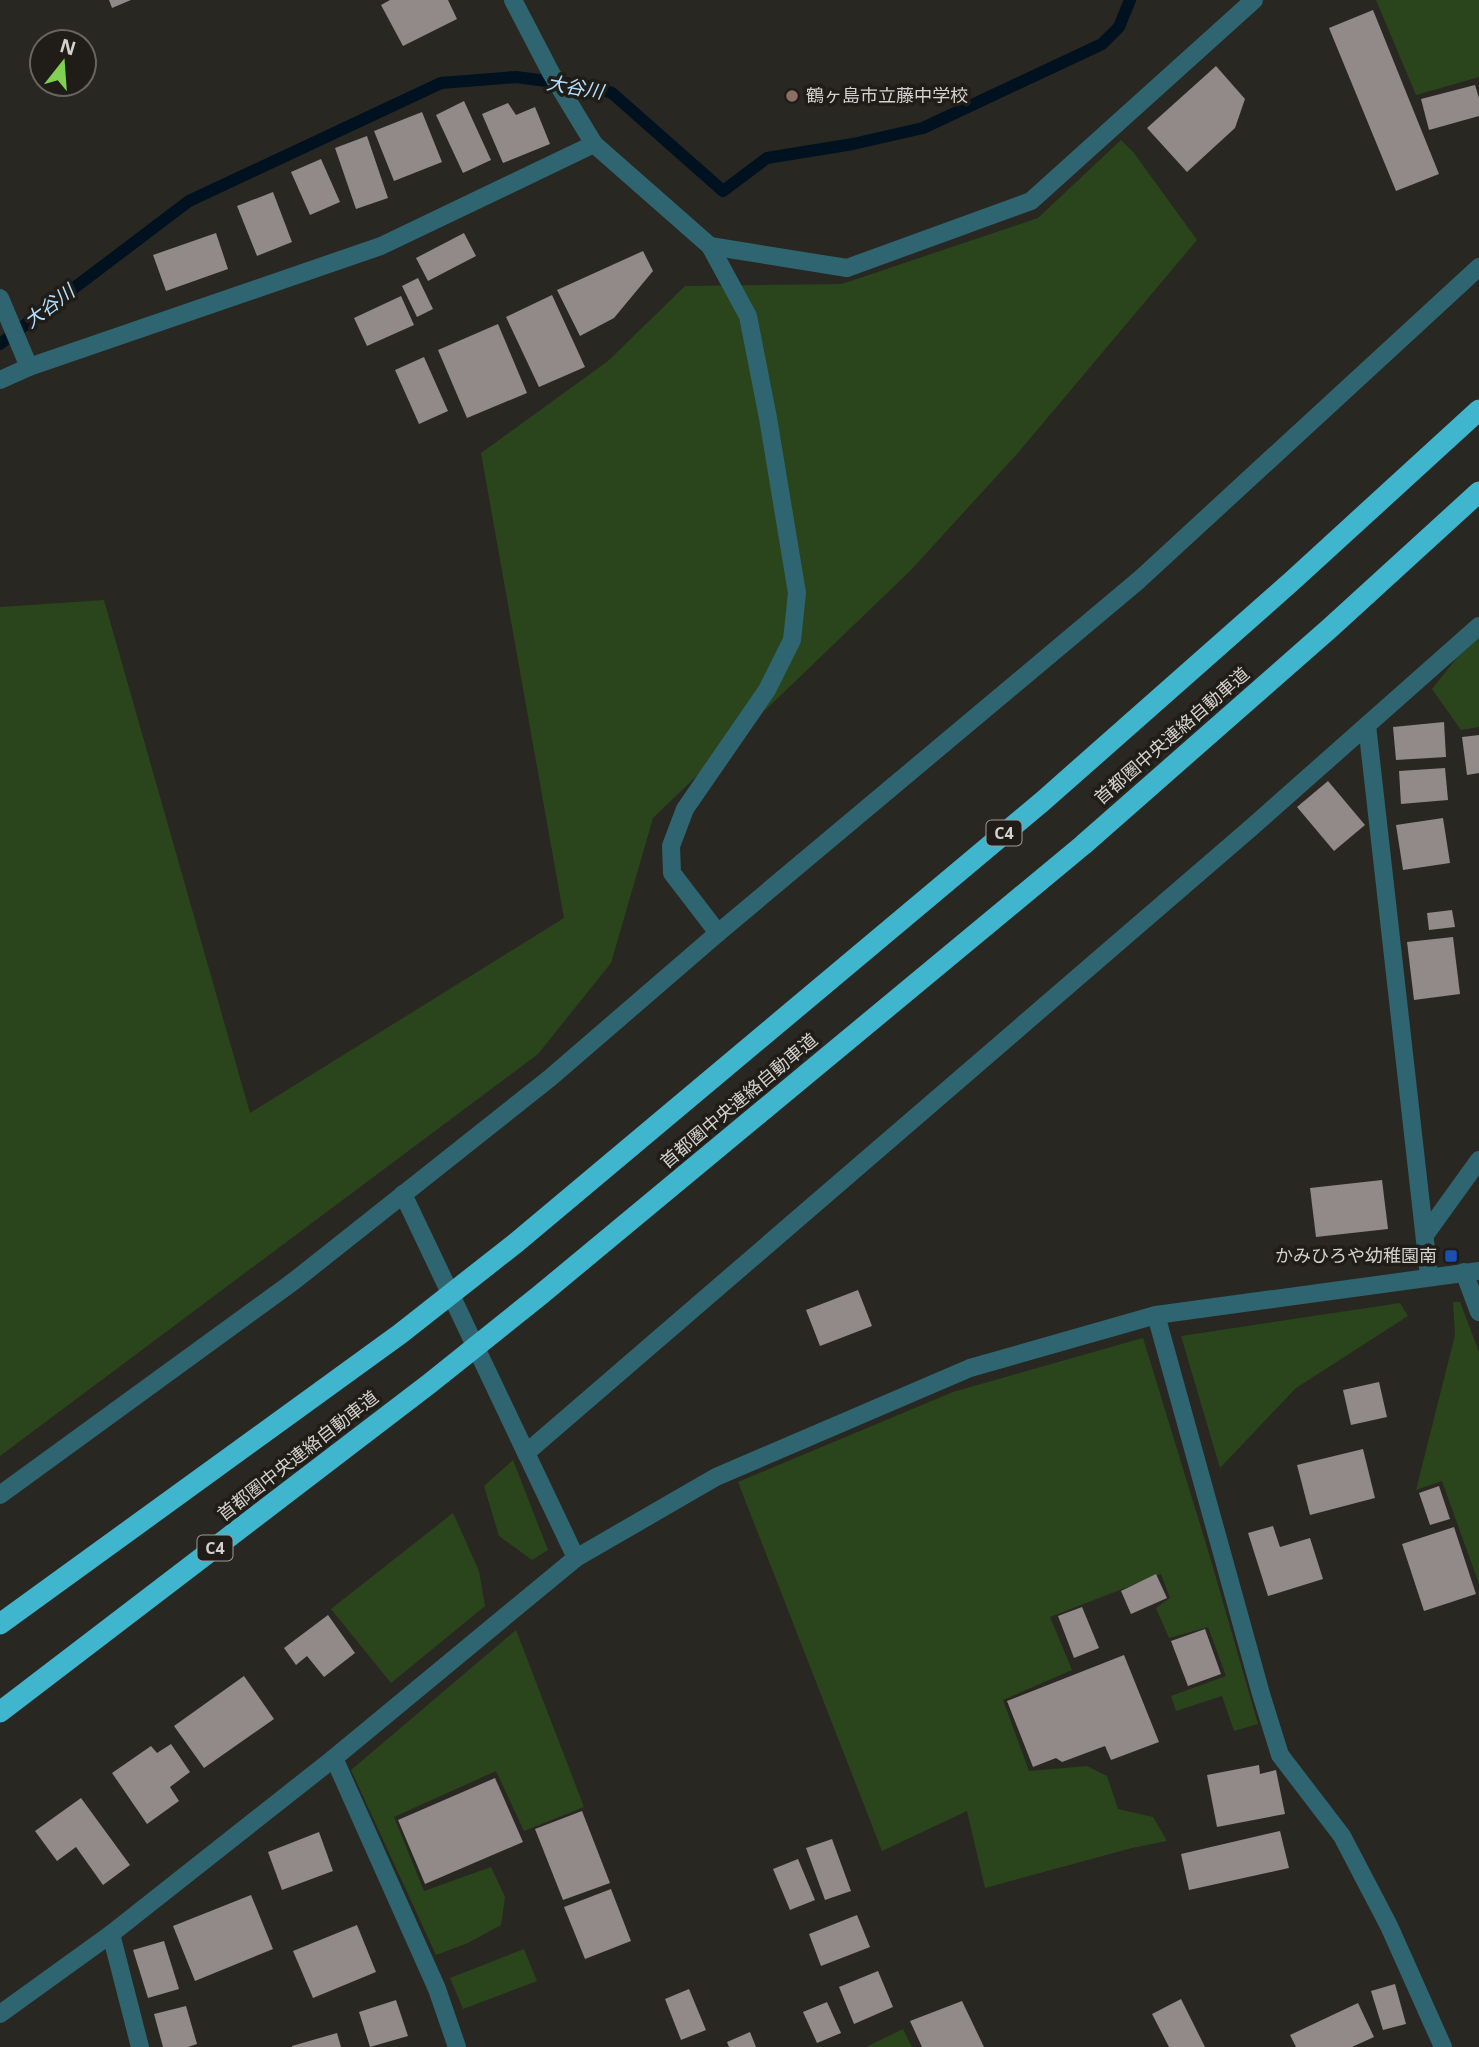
<svg xmlns="http://www.w3.org/2000/svg" width="1479" height="2047" viewBox="0 0 1479 2047" font-family="'Open Sans','Noto Sans JP',sans-serif">
<rect width="100%" height="100%" fill="#292721"/>
<g fill="#2a451c">
<path d="M1376 0H1479V77L1416 95Z"/>
<path d="M1121 140 1134 153 1197 240 1017 454 910 571 653 818 611 963 538 1054 0 1456V607L104 600 250 1113 564 918 481 453 608 361 685 286 842 284 1038 218Z"/>
<path d="M1479 636V727L1461 730 1432 689 1464 649Z"/>
<path d="M1453 1302H1460L1479 1352V1584L1442 1481 1416 1490 1455 1335Z"/>
<path d="M1400 1303 1408 1316 1296 1388 1220 1468 1181 1336Z"/>
<path d="M1143 1338 1210 1557 1258 1724 1234 1731 1222 1696 1176 1711 1171 1696 1226 1676 1208 1627 1169 1638 1156 1608 1170 1598 1161 1574 1050 1617 1072 1670 1003 1700 1029 1771 1087 1766 1107 1776 1118 1809 1153 1817 1167 1841 1132 1848 985 1888 967 1811 882 1851 738 1482 953 1392Z"/>
<path d="M513 1460 548 1550 532 1560 499 1536 484 1486Z"/>
<path d="M453 1513 479 1571 485 1606 391 1683 331 1609Z"/>
<path d="M516 1630 584 1807 524 1831 496 1771 394 1817 424 1891 491 1867 505 1897 501 1925 468 1943 436 1955 351 1770Z"/>
<path d="M524 1949 537 1981 463 2009 450 1978Z"/>
<path d="M903 2029 912 2047H866Z"/>
</g>
<g fill="none" stroke-linecap="round" stroke-linejoin="round">
<path stroke="#001120" stroke-width="12" d="M0 344 189 201 441 83 516 77 593 87 612 93 723 191 767 158 853 144 923 128 1051 68 1102 44 1119 27 1130 0"/>
</g>
<g fill="#928989">
<path d="M109 0H131L112 8Z"/>
<path d="M390 0H448L457 19 403 46 381 5Z"/>
<path d="M1373 10 1439 174 1396 191 1329 28Z"/>
<path d="M1216 66 1245 99 1235 128 1187 172 1147 128Z"/>
<path d="M1475 85 1479 98V116L1429 130 1421 99Z"/>
<path d="M464 101 491 160 463 173 436 115Z"/>
<path d="M508 103 516 115 535 107 550 144 503 163 482 114Z"/>
<path d="M422 112 442 162 394 181 374 131Z"/>
<path d="M367 136 388 198 356 209 335 148Z"/>
<path d="M321 159 340 202 310 215 291 172Z"/>
<path d="M273 192 292 242 257 256 237 206Z"/>
<path d="M216 233 228 269 166 291 153 255Z"/>
<path d="M464 233 476 256 428 281 416 258Z"/>
<path d="M643 251 653 271 614 318 580 336 557 290Z"/>
<path d="M418 278 433 309 417 317 402 286Z"/>
<path d="M552 295 585 367 539 387 506 317Z"/>
<path d="M401 296 414 325 367 346 354 318Z"/>
<path d="M498 324 527 393 467 418 438 350Z"/>
<path d="M424 357 448 411 419 424 395 370Z"/>
<path d="M1444 722 1446 757 1396 760 1393 727Z"/>
<path d="M1479 735V773L1467 775 1462 737Z"/>
<path d="M1445 768 1448 800 1401 804 1399 771Z"/>
<path d="M1328 781 1365 825 1334 851 1297 807Z"/>
<path d="M1443 818 1450 863 1403 870 1396 825Z"/>
<path d="M1452 910 1455 927 1429 930 1427 913Z"/>
<path d="M1453 937 1460 994 1414 1000 1407 942Z"/>
<path d="M1382 1180 1388 1229 1316 1237 1310 1188Z"/>
<path d="M858 1290 872 1326 820 1346 806 1310Z"/>
<path d="M1379 1382 1387 1417 1351 1425 1343 1390Z"/>
<path d="M1363 1449 1375 1498 1310 1515 1297 1465Z"/>
<path d="M1439 1486 1450 1519 1430 1525 1419 1493Z"/>
<path d="M1273 1526 1280 1547 1310 1538 1323 1579 1268 1596 1248 1533Z"/>
<path d="M1454 1527 1476 1594 1424 1611 1402 1544Z"/>
<path d="M1156 1574 1167 1598 1131 1614 1121 1591Z"/>
<path d="M1082 1607 1099 1648 1074 1658 1058 1616Z"/>
<path d="M328 1615 355 1653 324 1677 307 1656 296 1665 284 1648Z"/>
<path d="M1205 1629 1221 1674 1188 1686 1171 1641Z"/>
<path d="M1124 1655 1159 1742 1111 1760 1105 1746 1062 1762 1056 1758 1033 1767 1007 1701Z"/>
<path d="M244 1676 274 1719 204 1768 174 1726Z"/>
<path d="M171 1744 190 1772 170 1787 179 1801 147 1824 112 1773 151 1746 157 1753Z"/>
<path d="M1259 1765 1260 1774 1276 1770 1285 1814 1217 1827 1207 1775Z"/>
<path d="M495 1778 523 1842 425 1884 398 1820Z"/>
<path d="M81 1798 130 1865 103 1885 76 1847 57 1861 35 1831Z"/>
<path d="M582 1811 610 1883 563 1900 535 1829Z"/>
<path d="M1280 1831 1289 1868 1189 1890 1181 1854Z"/>
<path d="M319 1832 333 1871 282 1890 268 1852Z"/>
<path d="M832 1839 851 1891 825 1900 806 1848Z"/>
<path d="M798 1859 815 1900 790 1910 773 1869Z"/>
<path d="M611 1889 631 1941 585 1959 564 1907Z"/>
<path d="M251 1895 273 1949 195 1981 173 1926Z"/>
<path d="M857 1915 870 1947 821 1966 809 1934Z"/>
<path d="M357 1925 376 1972 313 1998 293 1951Z"/>
<path d="M164 1941 179 1989 148 1998 133 1950Z"/>
<path d="M878 1971 893 2007 854 2024 839 1987Z"/>
<path d="M1395 1984 1406 2024 1383 2030 1371 1991Z"/>
<path d="M689 1989 706 2030 681 2040 665 1999Z"/>
<path d="M1181 1999 1205 2047H1169L1152 2014Z"/>
<path d="M396 2000 408 2036 370 2047 359 2012Z"/>
<path d="M962 2001 984 2047H922L910 2021Z"/>
<path d="M827 2002 841 2033 817 2043 803 2012Z"/>
<path d="M1358 2003 1374 2037 1352 2047H1296L1290 2035Z"/>
<path d="M186 2006 197 2044 188 2047H163L154 2014Z"/>
<path d="M750 2032 756 2047H729L727 2042Z"/>
<path d="M337 2033 341 2047H292V2046Z"/>
</g>
<g fill="none" stroke-linecap="round" stroke-linejoin="round">
<g stroke="#2e6570" stroke-width="18">
<path d="M1425 1235 1479 1160"/>
<path d="M1464 1272 1479 1312"/>
</g>
<g stroke="#2e6570" stroke-width="18">
<path d="M710 246 748 316 768 418 797 593 792 640 767 690 685 809 671 846 672 873 718 933"/>
<path d="M0 298 29 367"/>
<path d="M0 380 29 367 381 246 594 144"/>
<path d="M1367 725 1429 1276"/>
<path d="M1156 1315 1261 1694 1280 1755 1342 1836 1389 1926 1443 2047"/>
<path d="M526 1453 1252 827 1479 626"/>
<path d="M334 1758 437 1989 457 2047"/>
<path d="M111 1934 140 2047"/>
</g>
<g stroke="#2e6570" stroke-width="18">
<path d="M513 0 551 73 594 144 710 246 847 268 1031 201 1254 0"/>
<path d="M403 1194 576 1558"/>
<path d="M0 1495 294 1281 550 1078 718 933 1139 580 1479 267"/>
<path d="M0 2014 111 1934 334 1758 576 1558 716 1477 970 1368 1156 1315 1479 1271"/>
</g>
<g stroke="#3fb6cd" stroke-width="21">
<path d="M0 1624 400 1334 517 1242 1043 801 1292 581 1479 410"/>
<path d="M0 1712 429 1384 539 1296 1083 845 1330 628 1479 492"/>
</g>
</g>
<circle fill="#8d6e63" stroke="#201d18" stroke-width="2.5" cx="792" cy="96" r="7"/>
<rect fill="#1a4fb4" stroke="#201d18" stroke-width="2.5" x="1444" y="1249" width="14" height="14" rx="3.5"/>
<g text-anchor="middle" stroke-width="7" stroke-linejoin="round" paint-order="stroke">
<g fill="#201d18" stroke="#9d9b97" stroke-width="2">
<rect x="986.5" y="820.5" width="35" height="25" rx="5"/>
<rect x="197.5" y="1535.5" width="35" height="25" rx="5"/>
</g>
<g font-size="16" font-weight="bold" fill="#d3d1cd">
<text x="1004" y="839">C4</text>
<text x="215" y="1554">C4</text>
</g>
<g font-size="18" fill="#d3d1cd" stroke="#201d18" text-anchor="start">
<text x="806" y="102">鶴ヶ島市立藤中学校</text>
<text x="1437" y="1262" text-anchor="end">かみひろや幼稚園南</text>
</g>
<g font-size="18" fill="#d3d1cd" stroke="#201d18">
<text transform="translate(1172 736) rotate(-41)" y="6">首都圏中央連絡自動車道</text>
<text transform="translate(739 1101) rotate(-40)" y="6">首都圏中央連絡自動車道</text>
<text transform="translate(298 1456) rotate(-38)" y="6">首都圏中央連絡自動車道</text>
</g>
<g font-size="19" font-style="italic" fill="#b3e0fe" stroke="#201d18">
<text transform="translate(575 87) rotate(10)" y="7">大谷川</text>
<text transform="translate(49 306) rotate(-37)" y="7">大谷川</text>
</g>
</g>
<g transform="translate(63 63) rotate(17)"><circle r="33" fill="#201d18" stroke="#686560" stroke-width="2"/>
<path d="M0-5L12 26L0 18L-12 26Z" fill="#80d051"/>
<text y="-10" font-size="19" font-weight="bold" text-anchor="middle" fill="#d3d1cd">N</text>
</g>
</svg>
